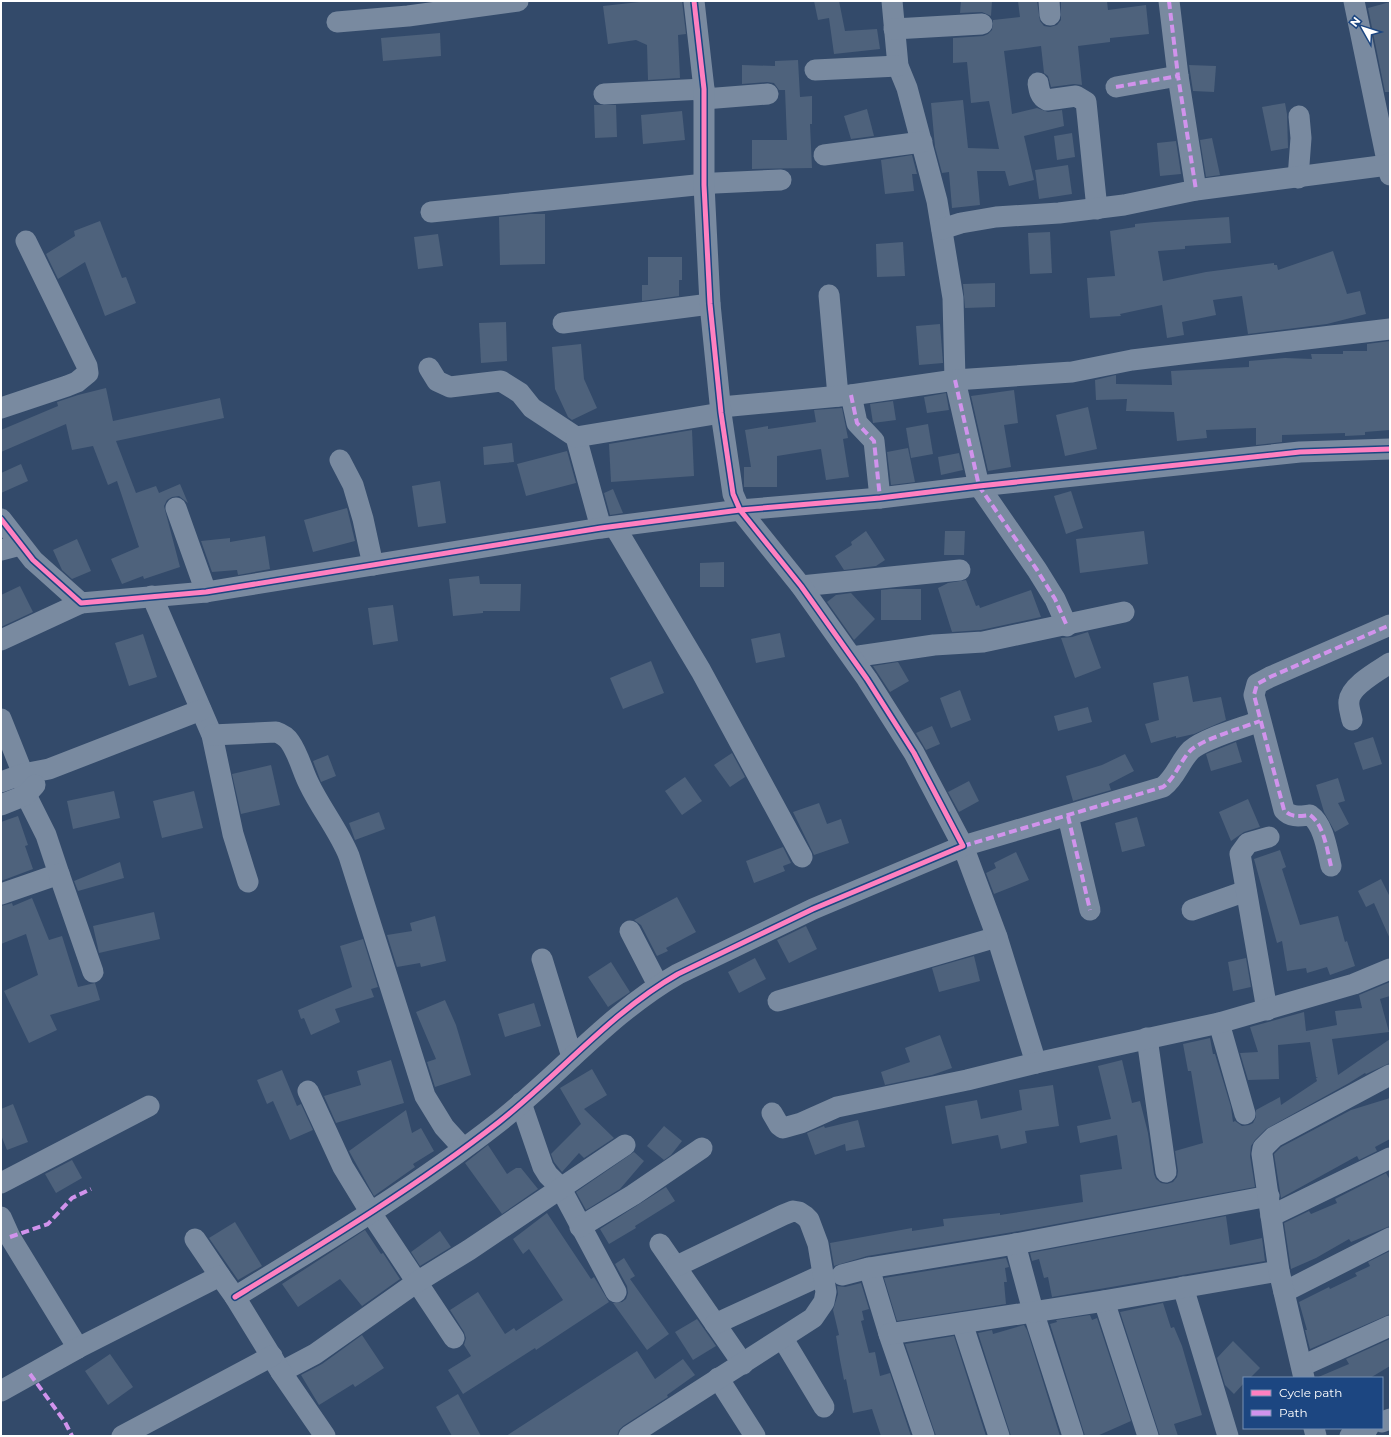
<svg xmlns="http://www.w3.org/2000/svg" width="1391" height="1437" viewBox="0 0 1391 1437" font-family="Montserrat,sans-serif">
<rect width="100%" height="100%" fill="#334a6a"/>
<g fill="#4e627c">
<path d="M649 1H682L686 34 678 35 680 78 648 80 647 45 636 40 608 44 603 6Z"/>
<path d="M814 1H839L845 31 877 29 880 49 834 54 829 18 818 20Z"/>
<path d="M961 1H992L991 16 982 12 960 13Z"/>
<path d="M1018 1H1037L1040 21 1044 26 1050 27 1057 25 1061 20V1H1107L1108 10 1146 5 1149 34 1110 38V42L1078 46 1082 85 1074 84 1051 87 1048 76 1044 73 1041 46 1004 51 1012 114 1037 108 1048 112 1062 110 1064 126 1024 136 1034 180 1009 186 1005 171H977L980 205 952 208 949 172 942 173 935 147 931 103 963 100 968 148 999 149 989 101 971 103 967 62 953 63V38L983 36 988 34 992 30 993 20 1020 17Z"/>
<path d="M1390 2V92H1385L1368 8Z"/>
<path d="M440 33 441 56 383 61 381 38Z"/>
<path d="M798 60 800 97 812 96V124H810L812 168 752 169V140H787L785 90H779L774 83 767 82 742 84V65L775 66V61Z"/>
<path d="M1189 65 1216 66 1214 92 1193 91Z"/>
<path d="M1285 103 1287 114 1288 148 1271 151 1262 107Z"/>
<path d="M594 105H616L617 137 595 138Z"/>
<path d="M867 109 874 136 851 139 844 116Z"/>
<path d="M682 111 685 140 643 144 641 115Z"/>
<path d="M1072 133 1075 157 1057 160 1054 136Z"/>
<path d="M1212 138 1220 175 1206 177 1200 140Z"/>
<path d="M1176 141 1181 174 1160 176 1157 143Z"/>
<path d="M912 155 917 174H912L914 191 885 194 881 160Z"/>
<path d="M1068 165 1072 194 1039 199 1035 170Z"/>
<path d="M530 214H545V264L500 265 499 217Z"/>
<path d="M1229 217 1231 243 1185 246V249L1158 251 1163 281 1206 272 1274 263V265H1277L1278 270 1333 251 1347 294 1360 291 1366 314 1327 324 1248 334 1242 296 1213 300 1216 315 1182 322 1184 335 1167 338 1162 305 1120 314 1121 316 1090 318 1087 278 1115 276 1110 231 1135 227V224L1154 222Z"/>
<path d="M100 221 122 278 126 277 136 303 105 316 85 262 58 279 46 254 75 236 74 231Z"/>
<path d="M1050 232 1052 273 1030 274 1028 233Z"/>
<path d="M438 234 443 266 418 269 414 237Z"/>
<path d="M903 242 905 276 877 277 876 244Z"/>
<path d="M648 257H682V280H679V296L642 301V285H648Z"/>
<path d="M995 283V307L965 308 963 284Z"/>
<path d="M506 322 507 361 481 363 479 323Z"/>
<path d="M940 324 943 363 919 365 916 326Z"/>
<path d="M1390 341V430L1365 432V435L1345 436V433L1282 435V442L1256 445V428L1206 430 1207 438 1177 441 1174 412 1126 411 1127 399 1096 400 1095 380 1116 375V384L1172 385 1171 371 1249 367V361L1285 358 1312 359 1311 354H1343V351H1367V344Z"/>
<path d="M581 344 584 379 597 408 572 420 568 417 555 389 552 347Z"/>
<path d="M106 388 113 421 220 398 224 418 116 441 136 493 156 486 159 493 180 484 188 503 179 496 172 497 167 500 164 506 180 567 144 579 143 576 122 584 111 559 139 547 117 481 108 485 93 446 72 450 66 424 1 452V430L58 406 57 402 78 395Z"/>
<path d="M1014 390 1018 423 1004 425 1011 467 988 471 971 396Z"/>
<path d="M946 393 949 410 927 413 924 397Z"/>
<path d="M893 401 896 420 873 423 870 404Z"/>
<path d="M1088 407 1097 449 1065 456 1056 415Z"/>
<path d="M842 408 848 438 843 439 849 477 826 480 821 449 777 456V487H744V467H751L745 430 768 426V429L816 422 814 410Z"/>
<path d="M928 424 933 454 911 458 906 428Z"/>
<path d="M692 430 694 476 611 482 609 444Z"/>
<path d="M512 443 514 462 484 465 483 447Z"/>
<path d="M908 448 915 482 891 485 887 452Z"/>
<path d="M567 451 576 483 526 496 517 464Z"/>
<path d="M959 453 963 470 941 475 938 457Z"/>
<path d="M21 464 28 481 1 493V473Z"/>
<path d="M440 481 446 523 418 527 412 486Z"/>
<path d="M613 489 623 513 610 515 604 493Z"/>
<path d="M1071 491 1083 528 1066 534 1054 496Z"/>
<path d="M347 508 355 541 313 552 304 520Z"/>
<path d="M866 531 885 560 876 566 844 570 835 556 852 545 851 542Z"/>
<path d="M945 531H965L964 555H944Z"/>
<path d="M1144 531 1148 564 1080 573 1076 539Z"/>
<path d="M265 536 270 569 238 575 237 570 212 572 201 541 230 538V542Z"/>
<path d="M77 539 91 571 72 579 62 570 53 550Z"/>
<path d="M724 562V587H700V563Z"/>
<path d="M479 576 480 584H521L520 611H483V613L453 616 449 579Z"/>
<path d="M966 580 976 606 979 605 980 608 1031 590 1041 617 981 630 952 632 938 588 948 583Z"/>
<path d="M20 586 33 612 1 627V595Z"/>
<path d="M890 589H921V620H881V590Z"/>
<path d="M851 593 875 619 854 640 827 602 836 595Z"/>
<path d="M393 605 398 641 373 645 368 608Z"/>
<path d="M1088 632 1101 668 1075 678 1061 638 1072 637Z"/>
<path d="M780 633 785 657 756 663 751 639Z"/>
<path d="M143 634 157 677 129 686 115 643Z"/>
<path d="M651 661 664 693 623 709 610 678Z"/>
<path d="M898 662 909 681 890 692 873 666Z"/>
<path d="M1188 676 1193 702 1221 697 1226 720 1194 734 1176 738V736L1151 743 1145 724 1159 720 1153 683Z"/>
<path d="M960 690 971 720 951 728 940 698Z"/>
<path d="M1088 707 1092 722 1058 731 1054 716Z"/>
<path d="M932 726 940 744 926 750 916 733Z"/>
<path d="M1373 737 1382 764 1363 770 1354 743Z"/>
<path d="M1236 742 1242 762 1211 771 1206 754Z"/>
<path d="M732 753 745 777 730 787 714 765Z"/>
<path d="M1125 754 1134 771 1109 784 1111 790 1073 801 1066 776 1102 765Z"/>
<path d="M328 755 336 776 321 782 313 761Z"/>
<path d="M271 765 280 805 241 814 232 774Z"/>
<path d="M685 777 702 801 682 815 665 791Z"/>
<path d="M1338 778 1345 801 1338 803 1349 824 1335 832 1324 812 1316 785Z"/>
<path d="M969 781 979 801 959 812 948 792Z"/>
<path d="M114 791 120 818 73 829 67 801Z"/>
<path d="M194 791 203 828 162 838 153 801Z"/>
<path d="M1248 799 1260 827 1244 832 1231 841 1219 812Z"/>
<path d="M819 803 827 824 841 819 849 843 814 855 793 812Z"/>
<path d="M379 812 385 829 355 840 349 823Z"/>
<path d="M18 816 28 845 25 846 33 869 1 881V822Z"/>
<path d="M1137 817 1145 846 1122 852 1115 823Z"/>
<path d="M783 847 791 863 783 866 785 871 754 883 746 861Z"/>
<path d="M1280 850 1286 867 1282 869 1300 925 1338 916 1345 942 1347 941 1355 966 1330 975 1327 967 1307 973 1306 968 1287 971 1282 941 1277 943 1254 859Z"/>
<path d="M1016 852 1029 880 994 894 986 873 996 868 994 863Z"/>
<path d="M120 862 124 878 78 891 74 881Z"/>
<path d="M1381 879 1390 897V939L1374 903 1366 907 1358 891Z"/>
<path d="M677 897 696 932 666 948 668 951 657 956 641 925 634 920Z"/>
<path d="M32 898 49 940 62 936 78 987 95 983 100 1000 50 1015 57 1030 29 1043 4 991 38 975 26 934 1 944V906L12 903 13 906Z"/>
<path d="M154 912 160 939 99 953 93 926Z"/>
<path d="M435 916 446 961 421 967 420 963 397 967 387 935 412 931 410 923Z"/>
<path d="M806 926 817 949 789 963 777 940Z"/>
<path d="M363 939 378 987 371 989 374 997 335 1009 340 1022 311 1035 304 1018 301 1019 298 1010 352 987 340 946Z"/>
<path d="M974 956 980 981 939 992 932 968Z"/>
<path d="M755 958 766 979 739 993 728 972Z"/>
<path d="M1246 958 1251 987 1233 991 1228 962Z"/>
<path d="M611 962 630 992 608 1007 588 977Z"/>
<path d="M1390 982V996L1380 999 1389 1032 1332 1039 1338 1075 1390 1039V1063L1366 1074 1365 1073 1349 1083 1266 1129 1255 1140 1251 1146 1250 1156 1255 1187 1013 1232 867 1256 834 1266 830 1243 912 1228V1231L944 1226 943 1219 1000 1213V1215L1083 1202 1080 1175 1122 1169 1117 1135 1080 1143 1077 1126 1111 1119 1098 1066 1122 1060 1132 1103 1140 1101 1148 1133 1154 1174 1156 1179 1161 1183 1167 1184 1173 1182 1177 1177 1178 1171 1175 1151 1203 1143 1191 1071H1188L1183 1044 1210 1038 1213 1054H1215L1231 1107 1233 1122 1235 1121 1242 1126 1249 1125 1253 1123 1256 1117V1110L1280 1097 1281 1105 1317 1081 1316 1078 1318 1077H1316L1310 1042 1278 1045 1279 1079 1248 1080 1240 1053 1258 1052 1250 1027 1304 1012 1306 1031 1337 1025 1335 1011 1362 1008 1359 995Z"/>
<path d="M445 1000 456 1025 471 1075 435 1087 427 1062 436 1059 416 1012Z"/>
<path d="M534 1003 541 1026 505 1037 498 1014Z"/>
<path d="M940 1035 952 1068 932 1075 885 1085 881 1072 910 1062 905 1048Z"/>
<path d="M391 1060 404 1103 336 1123 324 1096 361 1085 357 1071Z"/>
<path d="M592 1069 607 1095 584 1109 614 1138 584 1158 579 1153 562 1172 554 1162 551 1154 581 1124 560 1088Z"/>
<path d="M282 1070 297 1106 301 1104 313 1130 290 1140 273 1101 267 1104 257 1080Z"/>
<path d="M1053 1085 1059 1126 1025 1131 1027 1143 1001 1149 998 1135 952 1144 945 1106 977 1100 981 1119 1022 1110 1019 1090Z"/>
<path d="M1390 1098V1139L1375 1147 1377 1151 1359 1160 1357 1156 1281 1198 1274 1154 1281 1147 1351 1110Z"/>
<path d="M13 1104 28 1142 7 1150 1 1135V1109Z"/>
<path d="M406 1110 412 1133 421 1128 434 1151 413 1164 415 1167 374 1196 349 1151Z"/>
<path d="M858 1120 865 1147 846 1151 845 1144 815 1155 807 1133 824 1126 825 1128Z"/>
<path d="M664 1126 682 1141 671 1155 664 1160 647 1146Z"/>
<path d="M488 1145 507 1174 516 1168H521L538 1189 502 1214 465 1163Z"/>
<path d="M634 1152 644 1161 620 1189 586 1210 576 1192Z"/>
<path d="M72 1160 82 1178 56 1193 45 1174Z"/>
<path d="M1386 1173 1390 1180V1226L1351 1242 1349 1239 1316 1258 1291 1269 1284 1223 1309 1211 1311 1214 1337 1203 1335 1199Z"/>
<path d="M666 1187 675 1201 635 1226 636 1228 609 1244 600 1229Z"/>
<path d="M547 1213 591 1279 594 1277 609 1302 536 1350 535 1348 463 1394 448 1370 471 1356 464 1345 466 1338 464 1332 450 1310 478 1292 505 1334 514 1328 516 1331 563 1300 529 1249 523 1254 513 1239Z"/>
<path d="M1226 1216 1230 1245 1262 1238 1265 1261 1052 1297 1048 1277 1044 1278 1039 1259 1032 1261 1030 1253Z"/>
<path d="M235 1222 262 1266 238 1280 209 1238Z"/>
<path d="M365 1230 381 1254 383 1253 400 1279 362 1306 340 1279 298 1307 282 1284Z"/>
<path d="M440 1231 451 1247 420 1266 411 1252Z"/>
<path d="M1390 1251V1314L1310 1349 1305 1330H1307L1299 1302 1329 1287 1330 1289 1357 1276 1355 1273 1370 1266 1368 1262Z"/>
<path d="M624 1258 635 1276 630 1279 669 1334 647 1350 613 1303 622 1302 626 1299 628 1293 627 1286 615 1264Z"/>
<path d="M1006 1258 1009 1267 1005 1268 1007 1282H1004L1006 1304 897 1321 884 1278Z"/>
<path d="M861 1283 869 1309 862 1311 864 1320 861 1321 869 1353 875 1352 880 1376 890 1373 911 1436H881L872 1409 853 1413 846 1379 844 1380 840 1360 836 1336 839 1335 833 1310 838 1294 837 1286 845 1287Z"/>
<path d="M1163 1303 1171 1328 1174 1327 1182 1346 1202 1415 1174 1424 1178 1436H1160L1120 1312Z"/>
<path d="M1090 1315 1092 1320 1097 1318 1131 1421 1097 1436H1085L1050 1324 1057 1322 1056 1320Z"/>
<path d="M697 1319 716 1346 693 1360 675 1332Z"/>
<path d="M1024 1325 1027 1330 1060 1436H1011L978 1333 992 1330 993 1334Z"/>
<path d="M362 1335 384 1368 355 1387 353 1384 319 1405 301 1375 322 1364Z"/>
<path d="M954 1336 986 1436H936L905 1344Z"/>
<path d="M1390 1339V1366L1370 1378H1316L1349 1364 1346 1359Z"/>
<path d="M1233 1341 1260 1368 1250 1378H1244V1383L1234 1394 1225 1385 1217 1358Z"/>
<path d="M637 1351 655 1379 683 1359 695 1375 667 1395 668 1397 623 1426 619 1430 617 1436H506Z"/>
<path d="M110 1354 133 1387 108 1405 85 1371Z"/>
<path d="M458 1394 481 1436H452L436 1407Z"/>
</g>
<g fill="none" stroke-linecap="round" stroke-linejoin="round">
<g stroke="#798aa0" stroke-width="21">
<path d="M892 1 898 66 907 88 937 201 953 298 955 380 979 486 1037 570 1055 599 1067 626"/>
<path d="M1049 1 1050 15"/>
<path d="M1169 1 1178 76 1196 190"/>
<path d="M1354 1 1390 175"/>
<path d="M337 22 408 16 518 1"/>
<path d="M894 29 982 24"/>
<path d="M815 70 898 66"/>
<path d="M1038 83C1039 90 1040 97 1047 100L1076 96 1086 102 1097 209"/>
<path d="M1116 87 1178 76"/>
<path d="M604 94 704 89"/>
<path d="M704 99 768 94"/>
<path d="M824 155 922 142"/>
<path d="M1298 178 1301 138 1299 116"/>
<path d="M431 212 715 183 781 180"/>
<path d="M942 229 961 223 996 217 1059 213 1124 205 1196 190 1388 165 1390 163"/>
<path d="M829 295 838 396"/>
<path d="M563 323 710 304"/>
<path d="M429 368 437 381 450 387 501 381 520 393 532 408 576 437 601 528"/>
<path d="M851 395 857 423 874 441 880 498"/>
<path d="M721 407 851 395 955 380 1072 372 1132 360 1390 329"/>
<path d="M1 408 67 386 77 382 88 373 87 366 26 241"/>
<path d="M576 437 721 413"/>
<path d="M340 460 353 485 363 519 373 565"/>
<path d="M176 508 206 592"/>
<path d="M1 519 33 560 81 603 206 592 601 528 740 510 880 498 979 486 1300 452 1390 449"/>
<path d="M615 527 701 671 802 857"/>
<path d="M1 550 20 545"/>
<path d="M801 586 960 570"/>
<path d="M152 596 212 735 233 834 248 882"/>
<path d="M1 640 81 603"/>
<path d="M852 657 934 645 983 642 1124 612"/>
<path d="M1 719 23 774 26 795 46 835 59 874 1 894"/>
<path d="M1352 720C1351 714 1348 707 1349 701 1350 686 1378 671 1390 663"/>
<path d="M212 735 276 732C282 734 286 736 290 742 299 755 302 770 309 784 321 809 339 831 349 856L425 1096 444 1127 463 1148"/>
<path d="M1 782 23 774 49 769 201 710"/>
<path d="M1 805 26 795 35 785"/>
<path d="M1068 816 1090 910"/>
<path d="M1331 866C1327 850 1324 825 1310 815 1300 816 1291 818 1284 810L1254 695 1257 684 1270 677 1390 625"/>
<path d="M59 874 93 972"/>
<path d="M1192 910 1246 891"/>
<path d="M630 931 658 985"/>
<path d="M542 959 572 1057"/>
<path d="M778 1001 997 937"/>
<path d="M1267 1010 1240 854 1248 843 1269 837"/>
<path d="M1219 1023 1245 1114"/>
<path d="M1147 1038 1166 1172"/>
<path d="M1036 1063 997 937 963 846 1163 787C1176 777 1180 761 1191 750 1205 738 1242 728 1260 721"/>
<path d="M308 1091 343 1167 371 1213 454 1338"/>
<path d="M521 1103 543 1167 548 1175 560 1187 616 1292"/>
<path d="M772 1113 779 1125 783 1128 801 1123 837 1107 967 1080 1036 1063 1219 1023 1354 984 1390 969"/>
<path d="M1 1183 149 1106"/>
<path d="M1271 1216 1390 1158"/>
<path d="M1 1217 10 1237 78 1348"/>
<path d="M580 1227 633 1195 702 1148"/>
<path d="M195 1239 220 1276"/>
<path d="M660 1244 743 1364"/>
<path d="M1015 1244 1033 1311 1073 1436"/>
<path d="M869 1268 889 1334 924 1436"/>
<path d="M842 1275 869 1268 1015 1244 1269 1196"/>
<path d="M1183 1287 1228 1436"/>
<path d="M1284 1292 1390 1238"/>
<path d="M235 1297C325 1242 416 1187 499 1122 560 1074 611 1012 678 974L813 909 963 846 914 753 867 679 801 586 740 510 733 494 721 413 710 304 704 185V89L694 1"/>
<path d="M1104 1301 1148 1436"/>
<path d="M962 1323 999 1436"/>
<path d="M715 1324 822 1275"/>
<path d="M889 1334 1104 1301 1279 1271"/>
<path d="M783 1339 824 1407"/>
<path d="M1302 1366 1390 1326"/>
<path d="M281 1372 315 1354 417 1282 469 1250 625 1145"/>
<path d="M718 1378 755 1436"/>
<path d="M1304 1378 1279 1271 1262 1154 1263 1148 1274 1137 1390 1075"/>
<path d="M1 1391 78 1348 220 1276 235 1297 281 1372 325 1436"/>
<path d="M1382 1422 1390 1419"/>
<path d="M1314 1428 1316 1436"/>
<path d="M122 1436 272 1356"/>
<path d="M629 1436 813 1318 824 1302 826 1292 818 1244 809 1220 805 1216 799 1212 793 1211 783 1215 677 1266"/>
<path d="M1350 1436 1368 1428"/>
</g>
<g stroke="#d193ec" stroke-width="4" stroke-dasharray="8 4" stroke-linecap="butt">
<path d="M1169 1 1178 76 1196 190"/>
<path d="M1116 87 1178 76"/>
<path d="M955 380 979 486 1037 570 1055 599 1067 626"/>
<path d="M851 395 857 423 874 441 880 498"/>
<path d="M1068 816 1090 910"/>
<path d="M963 846 1163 787C1176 777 1180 761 1191 750 1205 738 1242 728 1260 721"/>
<path d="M1331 866C1327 850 1324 825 1310 815 1300 816 1291 818 1284 810L1254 695 1257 684 1270 677 1390 625"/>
<path d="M10 1237 48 1224 72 1198 91 1189"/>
<path d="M30 1374 65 1422 72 1436"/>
</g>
<defs>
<g id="cycleway">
<path d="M1 519 33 560 81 603 206 592 601 528 740 510 880 498 979 486 1300 452 1390 449"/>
<path d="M235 1297C325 1242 416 1187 499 1122 560 1074 611 1012 678 974L813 909 963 846 914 753 867 679 801 586 740 510 733 494 721 413 710 304 704 185V89L694 1"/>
</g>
</defs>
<use href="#cycleway" stroke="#1c4681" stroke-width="8"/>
<use href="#cycleway" stroke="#ff80c0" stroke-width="5"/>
</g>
<rect width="1391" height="1437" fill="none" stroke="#ffffff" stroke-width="4"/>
<rect x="1243" y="1377" width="140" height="52" fill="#1c4681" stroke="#7790b3"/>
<rect x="1251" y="1390" width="20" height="6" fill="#ff80c0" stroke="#7790b3"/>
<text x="1279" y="1397" font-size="12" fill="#ffffff">Cycle path</text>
<rect x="1251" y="1410" width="20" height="6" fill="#d193ec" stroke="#7790b3"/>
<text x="1279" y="1417" font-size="12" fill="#ffffff">Path</text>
<g transform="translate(1363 28) rotate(309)" stroke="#1c4681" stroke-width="3" paint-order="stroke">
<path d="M0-3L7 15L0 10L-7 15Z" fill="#ffffff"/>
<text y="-6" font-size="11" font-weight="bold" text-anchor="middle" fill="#ffffff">N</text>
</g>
</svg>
